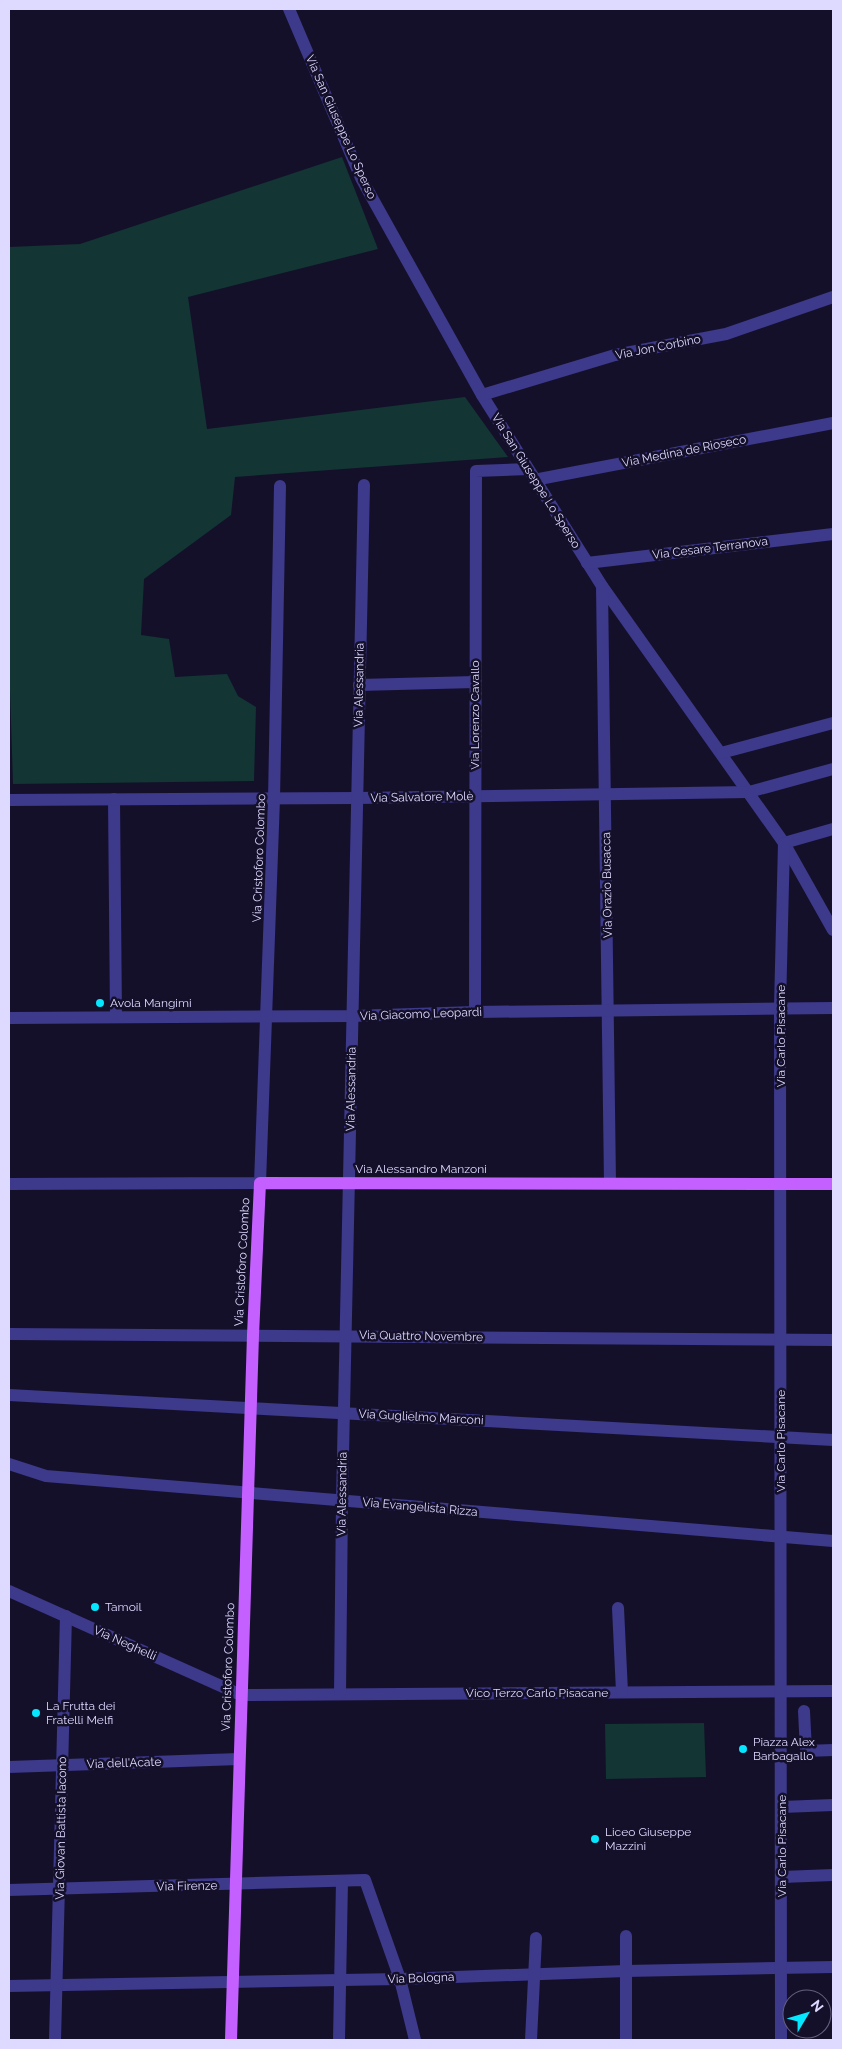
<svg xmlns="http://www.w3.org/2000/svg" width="842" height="2049" viewBox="0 0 842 2049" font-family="Raleway,sans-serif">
<rect width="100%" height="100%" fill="#14102a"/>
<g fill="#133534">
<path d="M342 157 378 249 188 297 207 429 465 397 508 457 235 477 231 515 144 579 141 635 169 639 175 677 227 674 238 696 256 707 254 781 13 784 9 659V247L80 244Z"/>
<path d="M704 1723 706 1777 606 1779 605 1724Z"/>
</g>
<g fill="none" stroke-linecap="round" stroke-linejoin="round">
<g stroke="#3d398b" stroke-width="12">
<path d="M289 9 361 178 482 395 602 586 784 843 833 930"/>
<path d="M482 395 615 355 726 334 833 297"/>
<path d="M534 480 833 423"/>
<path d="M587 563 833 534"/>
<path d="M602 586 610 1183"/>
<path d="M359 685 475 682"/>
<path d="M721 753 833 723"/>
<path d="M114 799 116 1017"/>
<path d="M9 800 357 798 749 792 833 769"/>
<path d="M784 843 833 829"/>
<path d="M475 1012 476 471 528 469"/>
<path d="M9 1018 352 1016 475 1012 833 1008"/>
<path d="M9 1184 260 1183 274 799 280 486"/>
<path d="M9 1334 833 1340"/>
<path d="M9 1395 833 1440"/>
<path d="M9 1464 46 1476 833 1541"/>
<path d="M9 1591 241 1695 833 1691"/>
<path d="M618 1608 622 1692"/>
<path d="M340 1694 342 1501 364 485"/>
<path d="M804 1711 806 1751 833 1750"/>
<path d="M9 1767 239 1759"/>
<path d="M782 1807 833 1805"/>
<path d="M782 1877 833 1875"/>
<path d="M9 1890 365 1880 400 1979 415 2040"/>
<path d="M9 1986 400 1979 626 1971 833 1967"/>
<path d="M55 2040 66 1616"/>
<path d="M339 2040 342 1881"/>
<path d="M531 2040 536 1938"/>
<path d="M626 2040V1936"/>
<path d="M781 2040 780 1007 784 843"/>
</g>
<path stroke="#c460ff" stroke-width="12" d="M231 2040 253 1335 260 1183 833 1184"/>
</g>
<g fill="#05e6ff" stroke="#14102a" stroke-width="2">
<circle cx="100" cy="1003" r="5"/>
<circle cx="95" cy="1607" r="5"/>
<circle cx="36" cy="1713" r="5"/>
<circle cx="743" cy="1749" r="5"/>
<circle cx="595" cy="1839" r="5"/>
</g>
<g text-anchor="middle" stroke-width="5" stroke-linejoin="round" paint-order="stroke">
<g font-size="12" fill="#ded9ff" stroke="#14102a">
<text transform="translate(341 127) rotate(66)" y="4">Via San Giuseppe Lo Sperso</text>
<text transform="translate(658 347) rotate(-11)" y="4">Via Jon Corbino</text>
<text transform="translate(684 451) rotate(-11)" y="4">Via Medina de Rioseco</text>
<text transform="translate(536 481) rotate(58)" y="4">Via San Giuseppe Lo Sperso</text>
<text transform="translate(710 548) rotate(-7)" y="4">Via Cesare Terranova</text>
<text transform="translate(359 685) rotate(-89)" y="4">Via Alessandria</text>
<text transform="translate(475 715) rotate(-90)" y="4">Via Lorenzo Cavallo</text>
<text transform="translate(422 797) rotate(-1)" y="4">Via Salvatore Molè</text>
<text transform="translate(259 858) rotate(-88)" y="4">Via Cristoforo Colombo</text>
<text transform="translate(607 885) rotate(-91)" y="4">Via Orazio Busacca</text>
<text transform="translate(421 1014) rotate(-2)" y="4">Via Giacomo Leopardi</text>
<text transform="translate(781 1036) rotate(-90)" y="4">Via Carlo Pisacane</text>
<text transform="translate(351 1089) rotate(-89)" y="4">Via Alessandria</text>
<text x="421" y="1173">Via Alessandro Manzoni</text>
<text transform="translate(242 1262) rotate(-87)" y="4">Via Cristoforo Colombo</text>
<text transform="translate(421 1336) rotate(1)" y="4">Via Quattro Novembre</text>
<text transform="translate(421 1417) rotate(3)" y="4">Via Guglielmo Marconi</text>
<text transform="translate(781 1441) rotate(-90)" y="4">Via Carlo Pisacane</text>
<text transform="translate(342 1494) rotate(-89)" y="4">Via Alessandria</text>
<text transform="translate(420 1507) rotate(5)" y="4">Via Evangelista Rizza</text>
<text transform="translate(125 1643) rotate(24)" y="4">Via Neghelli</text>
<text transform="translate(228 1667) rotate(-88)" y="4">Via Cristoforo Colombo</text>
<text x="537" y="1697">Vico Terzo Carlo Pisacane</text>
<text transform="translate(124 1763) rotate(-2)" y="4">Via dell'Acate</text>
<text transform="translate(61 1828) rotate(-89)" y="4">Via Giovan Battista Iacono</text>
<text transform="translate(782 1846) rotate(-90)" y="4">Via Carlo Pisacane</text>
<text transform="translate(187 1886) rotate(-1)" y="4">Via Firenze</text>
<text transform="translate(421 1978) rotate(-2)" y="4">Via Bologna</text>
</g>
<g font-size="12" fill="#ded9ff" stroke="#14102a" text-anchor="start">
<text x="110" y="1007">Avola Mangimi</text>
<text x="105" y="1611">Tamoil</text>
<text x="46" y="1710">La Frutta dei<tspan x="46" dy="14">Fratelli Melfi</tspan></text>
<text x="753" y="1746">Piazza Alex<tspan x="753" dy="14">Barbagallo</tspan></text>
<text x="605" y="1836">Liceo Giuseppe<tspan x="605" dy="14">Mazzini</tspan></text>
</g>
</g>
<rect width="842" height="2049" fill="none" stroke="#ded9ff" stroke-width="20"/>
<g transform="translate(807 2014) rotate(52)"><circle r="24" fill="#14102a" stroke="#65607f"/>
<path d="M0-4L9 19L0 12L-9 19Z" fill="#05e6ff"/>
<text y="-8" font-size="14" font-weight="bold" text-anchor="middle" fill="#ded9ff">N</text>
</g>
</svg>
